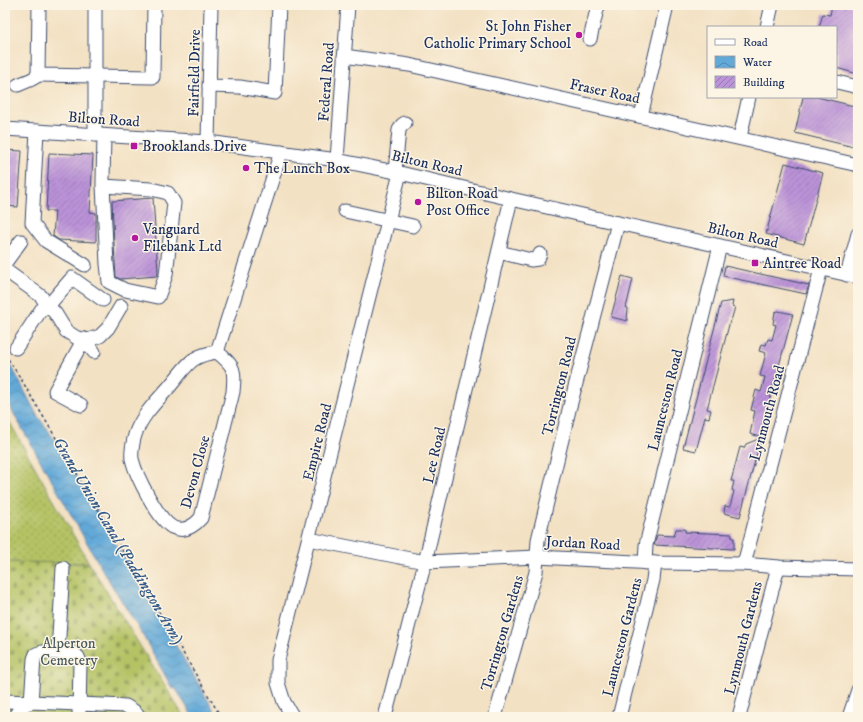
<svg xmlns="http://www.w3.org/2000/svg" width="863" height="722" viewBox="0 0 863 722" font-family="'IM FELL DW Pica',serif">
<defs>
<pattern id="cemetery-stones" width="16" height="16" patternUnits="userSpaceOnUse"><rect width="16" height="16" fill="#b5c365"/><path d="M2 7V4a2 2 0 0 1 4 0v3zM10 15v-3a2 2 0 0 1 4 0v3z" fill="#929f56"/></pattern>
<pattern id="garden-dots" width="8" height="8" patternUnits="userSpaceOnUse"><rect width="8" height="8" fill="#b5c365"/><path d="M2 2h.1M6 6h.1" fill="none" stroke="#929f56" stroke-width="1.8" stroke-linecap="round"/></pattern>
<pattern id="water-waves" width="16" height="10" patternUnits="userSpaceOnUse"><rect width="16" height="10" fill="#62a9d8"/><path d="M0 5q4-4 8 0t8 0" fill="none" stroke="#508ab2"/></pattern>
<pattern id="building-hatch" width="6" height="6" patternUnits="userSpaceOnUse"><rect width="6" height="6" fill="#bb93d8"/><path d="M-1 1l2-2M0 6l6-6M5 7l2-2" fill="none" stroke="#9778b2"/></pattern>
</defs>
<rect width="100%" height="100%" fill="#fcf5e5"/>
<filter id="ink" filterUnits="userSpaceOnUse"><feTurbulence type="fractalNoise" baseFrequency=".025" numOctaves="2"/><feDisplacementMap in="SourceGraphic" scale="8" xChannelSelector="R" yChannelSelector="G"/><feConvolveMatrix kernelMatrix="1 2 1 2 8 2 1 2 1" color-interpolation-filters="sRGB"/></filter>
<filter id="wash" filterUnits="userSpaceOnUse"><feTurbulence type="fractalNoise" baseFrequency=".012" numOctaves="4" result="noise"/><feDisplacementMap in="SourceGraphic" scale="16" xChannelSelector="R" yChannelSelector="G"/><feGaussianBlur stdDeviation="0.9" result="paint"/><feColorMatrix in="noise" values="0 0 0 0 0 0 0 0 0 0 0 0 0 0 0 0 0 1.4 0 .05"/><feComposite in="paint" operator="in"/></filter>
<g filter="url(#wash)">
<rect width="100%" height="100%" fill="#f3e1c3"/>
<path fill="url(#cemetery-stones)" stroke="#687962" d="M5 562 89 563 184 717H5Z"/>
<path fill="url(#garden-dots)" stroke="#687962" d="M5 414 89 563 5 562Z"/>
<path fill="url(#water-waves)" stroke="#3e6c9b" d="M5 357 12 367 37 415 48 430 76 476 218 717H193L176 689 172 688 142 634 103 571 6 400 5 396Z"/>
<g id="blocks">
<g fill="url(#building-hatch)">
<path d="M832 5H858V74L836 68V27H819L823 14 830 15Z"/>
<path d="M803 97H817L858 107V148L795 133Z"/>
<path d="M5 150 22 151 18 207 5 206Z"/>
<path d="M49 153 93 155 90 212 96 213V242L59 240 53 236 55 211H46Z"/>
<path d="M785 163 823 173 804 244 766 234Z"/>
<path d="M153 198 158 272 157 276 120 279 116 277 115 263 112 201Z"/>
<path d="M725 266 809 285 806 294 723 276Z"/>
<path d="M622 276 633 279 626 308H628L627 321 611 317Z"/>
<path d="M733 301 732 306 735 307 731 321H730L707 409 711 410 709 418 705 417 696 451 683 448 721 303Z"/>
<path d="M778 311 793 314 770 399 761 437 750 434 755 411 751 410 756 390 761 392 765 377 760 376 766 353 759 351 761 344 766 345 768 339 772 340 776 325 773 324 775 312Z"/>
<path d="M761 438 740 517 724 513 725 506 730 507 734 491 732 490 734 481H731L740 447 744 448 746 444Z"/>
<path d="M676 529H685V532L732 534V538H734V549L654 545 657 535 674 536Z"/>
</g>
</g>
</g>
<g filter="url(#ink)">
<use href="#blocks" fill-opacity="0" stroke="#3b4a6d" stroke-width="1"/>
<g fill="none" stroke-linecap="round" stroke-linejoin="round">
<defs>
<g id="minor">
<path d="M39 5 38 75 153 77 154 5"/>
<path d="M95 5V135"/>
<path d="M767 27 772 5"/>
<path d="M590 39 598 5"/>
<path d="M344 56 409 65 858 165"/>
<path d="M837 82 858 87"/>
<path d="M18 85C24 82 33 80 38 75"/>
<path d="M209 86 240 87 275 93 279 5"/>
<path d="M641 116 667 5"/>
<path d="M5 129 208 142 337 160 400 173 511 199 858 277"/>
<path d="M37 131 32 223 46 241 85 265"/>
<path d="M740 137 749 97"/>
<path d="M208 142 211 5"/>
<path d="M337 160 348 5"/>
<path d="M395 172 399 130 402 125 405 123"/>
<path d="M103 186 151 189 168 193 174 203 166 275 158 297 125 290 109 282 107 264 103 186V180L104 136"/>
<path d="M345 211 413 226"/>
<path d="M499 252 531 260 538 259 540 254"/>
<path d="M5 263 21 241"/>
<path d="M5 270 41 296 48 306 55 313 66 331 77 338 88 340 100 336 108 328 121 306"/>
<path d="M847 275 858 234"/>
<path d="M16 348 41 310 48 306 72 278 103 300"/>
<path d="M217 352C235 366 235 370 233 392L201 518C194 526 184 533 172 527 158 519 136 476 132 459 131 453 133 441 135 435 141 416 157 401 170 386 187 366 190 355 217 352Z"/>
<path d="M217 352 281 152"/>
<path d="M81 405 55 391 84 339 94 352"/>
<path d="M309 539 425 562 537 557 655 563 744 564 778 567 858 569"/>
<path d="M645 563 646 545 720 246"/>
<path d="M744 564 821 269"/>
<path d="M58 653 63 568"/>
<path d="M5 701 31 702 34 659 36 654 42 652 75 654 78 657 80 662 79 714"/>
<path d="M14 717 22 706 31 702 126 706 134 711 140 717"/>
<path d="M293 717 284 702 278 683V660L400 173"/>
<path d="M385 717 425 562 511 199"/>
<path d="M495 717 536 572 538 540 569 410 618 223"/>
<path d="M619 717 653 580 655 563"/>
<path d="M739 717 778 567"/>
<path d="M849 717 858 690"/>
</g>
</defs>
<use href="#minor" stroke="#3b4a6d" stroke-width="15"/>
<path stroke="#3b4a6d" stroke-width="1.5" stroke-dasharray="3 3" stroke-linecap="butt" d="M5 354 21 379 221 717"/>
<use href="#minor" stroke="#fff" stroke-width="13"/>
</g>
</g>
<g fill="#b5179e" stroke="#fcf5e5" stroke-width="1.5">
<circle cx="579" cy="35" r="4"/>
<rect x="130" y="142" width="8" height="8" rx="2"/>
<circle cx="246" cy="168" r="4"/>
<circle cx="418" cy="202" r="4"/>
<circle cx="135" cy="238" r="4"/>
<rect x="751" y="259" width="8" height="8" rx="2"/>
</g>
<g text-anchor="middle" stroke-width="3" stroke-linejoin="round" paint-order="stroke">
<g font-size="15" fill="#1b2f5e" stroke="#fcf5e5" text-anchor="start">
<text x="571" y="31" text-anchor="end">St John Fisher<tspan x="571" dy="17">Catholic Primary School</tspan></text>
<text x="142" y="151">Brooklands Drive</text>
<text x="254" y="173">The Lunch Box</text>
<text x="426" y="198">Bilton Road<tspan x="426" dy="17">Post Office</tspan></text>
<text x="143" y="234">Vanguard<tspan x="143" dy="17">Filebank Ltd</tspan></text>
<text x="763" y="268">Aintree Road</text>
</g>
<g font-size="15" fill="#1b2f5e" stroke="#fcf5e5">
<text transform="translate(194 73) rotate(-89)" y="5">Fairfield Drive</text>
<text transform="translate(326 82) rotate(-86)" y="5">Federal Road</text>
<text transform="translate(605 91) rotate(12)" y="5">Fraser Road</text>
<text transform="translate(104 119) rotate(4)" y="5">Bilton Road</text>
<text transform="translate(427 163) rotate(13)" y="5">Bilton Road</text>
<text transform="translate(743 235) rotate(13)" y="5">Bilton Road</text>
<text transform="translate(559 386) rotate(-76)" y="5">Torrington Road</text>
<text transform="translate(665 400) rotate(-76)" y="5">Launceston Road</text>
<text transform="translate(767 413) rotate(-75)" y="5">Lynmouth Road</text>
<text transform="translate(317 442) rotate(-76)" y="5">Empire Road</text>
<text transform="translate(434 455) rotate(-77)" y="5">Lee Road</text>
<text transform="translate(195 472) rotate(-75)" y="5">Devon Close</text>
<text transform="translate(583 543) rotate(3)" y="5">Jordan Road</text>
<text transform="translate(502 633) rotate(-74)" y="5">Torrington Gardens</text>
<text transform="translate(622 637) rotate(-76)" y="5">Launceston Gardens</text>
<text transform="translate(743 638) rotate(-76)" y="5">Lynmouth Gardens</text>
</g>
<g font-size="15" fill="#495b60" stroke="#fcf5e5">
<text x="69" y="648">Alperton<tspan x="69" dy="17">Cemetery</tspan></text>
</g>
<g font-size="16" font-style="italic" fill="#345a89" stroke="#fcf5e5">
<text transform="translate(119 540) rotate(59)" y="6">Grand Union Canal (Paddington Arm)</text>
</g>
</g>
<rect width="863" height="722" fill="none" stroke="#fcf5e5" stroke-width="20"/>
<rect x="707" y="26" width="130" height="72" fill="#fcf5e5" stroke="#a2a6af"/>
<rect x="715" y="39" width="20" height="6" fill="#ffffff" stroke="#a2a6af"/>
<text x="743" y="46" font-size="12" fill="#1b2f5e">Road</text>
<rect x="715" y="56" width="20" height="12" fill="url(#water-waves)" stroke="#a2a6af"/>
<text x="743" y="66" font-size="12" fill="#1b2f5e">Water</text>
<rect x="715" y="76" width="20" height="12" fill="url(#building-hatch)" stroke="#a2a6af"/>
<text x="743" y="86" font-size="12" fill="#1b2f5e">Building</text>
</svg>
